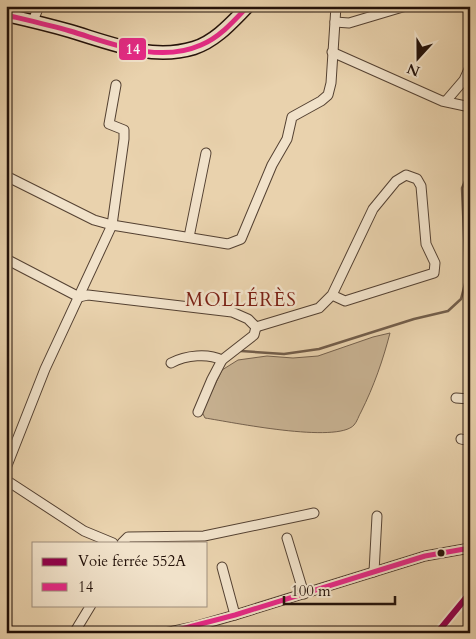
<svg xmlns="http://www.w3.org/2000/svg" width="476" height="639" viewBox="0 0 476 639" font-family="Cardo,serif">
<rect width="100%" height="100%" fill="#e9d2ad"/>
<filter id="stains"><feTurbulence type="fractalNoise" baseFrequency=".004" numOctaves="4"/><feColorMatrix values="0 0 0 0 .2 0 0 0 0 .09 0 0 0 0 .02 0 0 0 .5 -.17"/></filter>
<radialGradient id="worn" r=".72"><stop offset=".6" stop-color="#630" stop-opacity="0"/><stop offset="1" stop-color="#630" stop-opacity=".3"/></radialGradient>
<path fill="#c7b191" stroke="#75614d" d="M390 333C383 360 374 386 361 412 359 415 357 422 354 425 337 444 231 422 205 418L202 412 222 370 238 360 267 356 293 358 318 356 373 337Z"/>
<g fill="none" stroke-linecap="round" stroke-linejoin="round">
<path stroke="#725d4a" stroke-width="2.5" d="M241 351 284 354 319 349 414 319 448 311 461 299 466 280 462 188 466 179 470 177"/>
<defs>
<g id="street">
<path d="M33 21 39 6"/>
<path d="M335 22 349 23 406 6"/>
<path d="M332 52 442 101 470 107"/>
<path d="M446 101 464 80 470 67"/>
<path d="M6 176 94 220 112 225 228 244 241 239 272 165 287 139 292 117 321 101 328 95 331 83 336 6"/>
<path d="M189 237 206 153"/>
<path d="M6 259 79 297 88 295 232 312 248 319 256 327 319 308 332 295 373 209 396 181 406 175 417 179 421 186 426 244 435 263 434 273 345 301 332 295"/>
<path d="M171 363C186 355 208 353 222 360"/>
<path d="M456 398 470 399"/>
<path d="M198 412 212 379 222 360 254 335 256 327"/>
<path d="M461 439 470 441"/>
<path d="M6 468 45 369 112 225 124 139V130L109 124 116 85"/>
<path d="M6 480 84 531 113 543"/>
<path d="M287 538 304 594"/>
<path d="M122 543 128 537 204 536 314 513"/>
<path d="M222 567 235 615"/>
<path d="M374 572 377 516"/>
<path d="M74 633 91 605"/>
<path d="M165 633 193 627 235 615 425 556 470 548"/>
</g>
<path id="secondary" d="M6 15C28 20 49 25 70 31 110 43 152 61 194 48 216 41 232 22 248 6"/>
</defs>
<use href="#street" stroke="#544132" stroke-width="11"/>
<use href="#secondary" stroke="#231109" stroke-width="15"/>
<use href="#street" stroke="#f1e2ca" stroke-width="9"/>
<use href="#secondary" stroke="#f1e2ca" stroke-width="12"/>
<defs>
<g id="bus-1">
<path d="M6 15C27 20 49 25 70 31 111 43 158 64 201 45 220 37 234 21 248 6"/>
<path d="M166 633 235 615 425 556 470 548"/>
</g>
</defs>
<use href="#bus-1" stroke="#f1e2ca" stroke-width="9"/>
<use href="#bus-1" stroke="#e62987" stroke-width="5"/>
<defs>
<path id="rail-1" d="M437 633 470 593"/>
</defs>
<use href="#rail-1" stroke="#f1e2ca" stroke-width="10"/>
<use href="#rail-1" stroke="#92004c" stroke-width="6"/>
</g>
<circle fill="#231109" stroke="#f1e2ca" stroke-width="2" cx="441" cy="553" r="4.5"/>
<g text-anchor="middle" stroke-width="5" stroke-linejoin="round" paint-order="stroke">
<g font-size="19" letter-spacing="1" fill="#7a1f14" stroke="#f1e2ca">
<text x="241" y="306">MOLLÉRÈS</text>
</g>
</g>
<rect stroke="#f1e2ca" stroke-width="2" x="118" y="37" width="29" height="24" rx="5" fill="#e62987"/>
<g font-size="14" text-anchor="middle" font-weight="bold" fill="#fff">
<text x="133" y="54">14</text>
</g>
<rect width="476" height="639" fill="none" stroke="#e9d2ad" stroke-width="25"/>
<rect x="8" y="8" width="461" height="624" fill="none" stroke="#231109" stroke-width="2.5"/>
<rect x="12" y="12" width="451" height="614" fill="none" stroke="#231109"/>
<rect x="32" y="542" width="175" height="65" fill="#f1e2ca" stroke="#9f8e7d"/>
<rect x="42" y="558" width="25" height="8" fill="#92004c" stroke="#9f8e7d"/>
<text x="78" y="566" font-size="15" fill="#231109">Voie ferrée 552A</text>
<rect x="42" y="583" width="25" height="8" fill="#e62987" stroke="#9f8e7d"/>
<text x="78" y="592" font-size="15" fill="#231109">14</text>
<g transform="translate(418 58) rotate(201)" stroke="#f1e2ca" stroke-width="4" paint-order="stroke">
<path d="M0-4L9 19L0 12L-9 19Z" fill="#231109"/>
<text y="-8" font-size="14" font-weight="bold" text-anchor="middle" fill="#231109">N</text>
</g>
<path d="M284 596v8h111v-8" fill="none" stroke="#231109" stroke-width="2.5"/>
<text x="291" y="596" font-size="15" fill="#231109" stroke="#f1e2ca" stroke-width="4" paint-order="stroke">100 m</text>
<rect width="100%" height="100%" filter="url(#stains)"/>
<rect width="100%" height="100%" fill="url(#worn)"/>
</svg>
